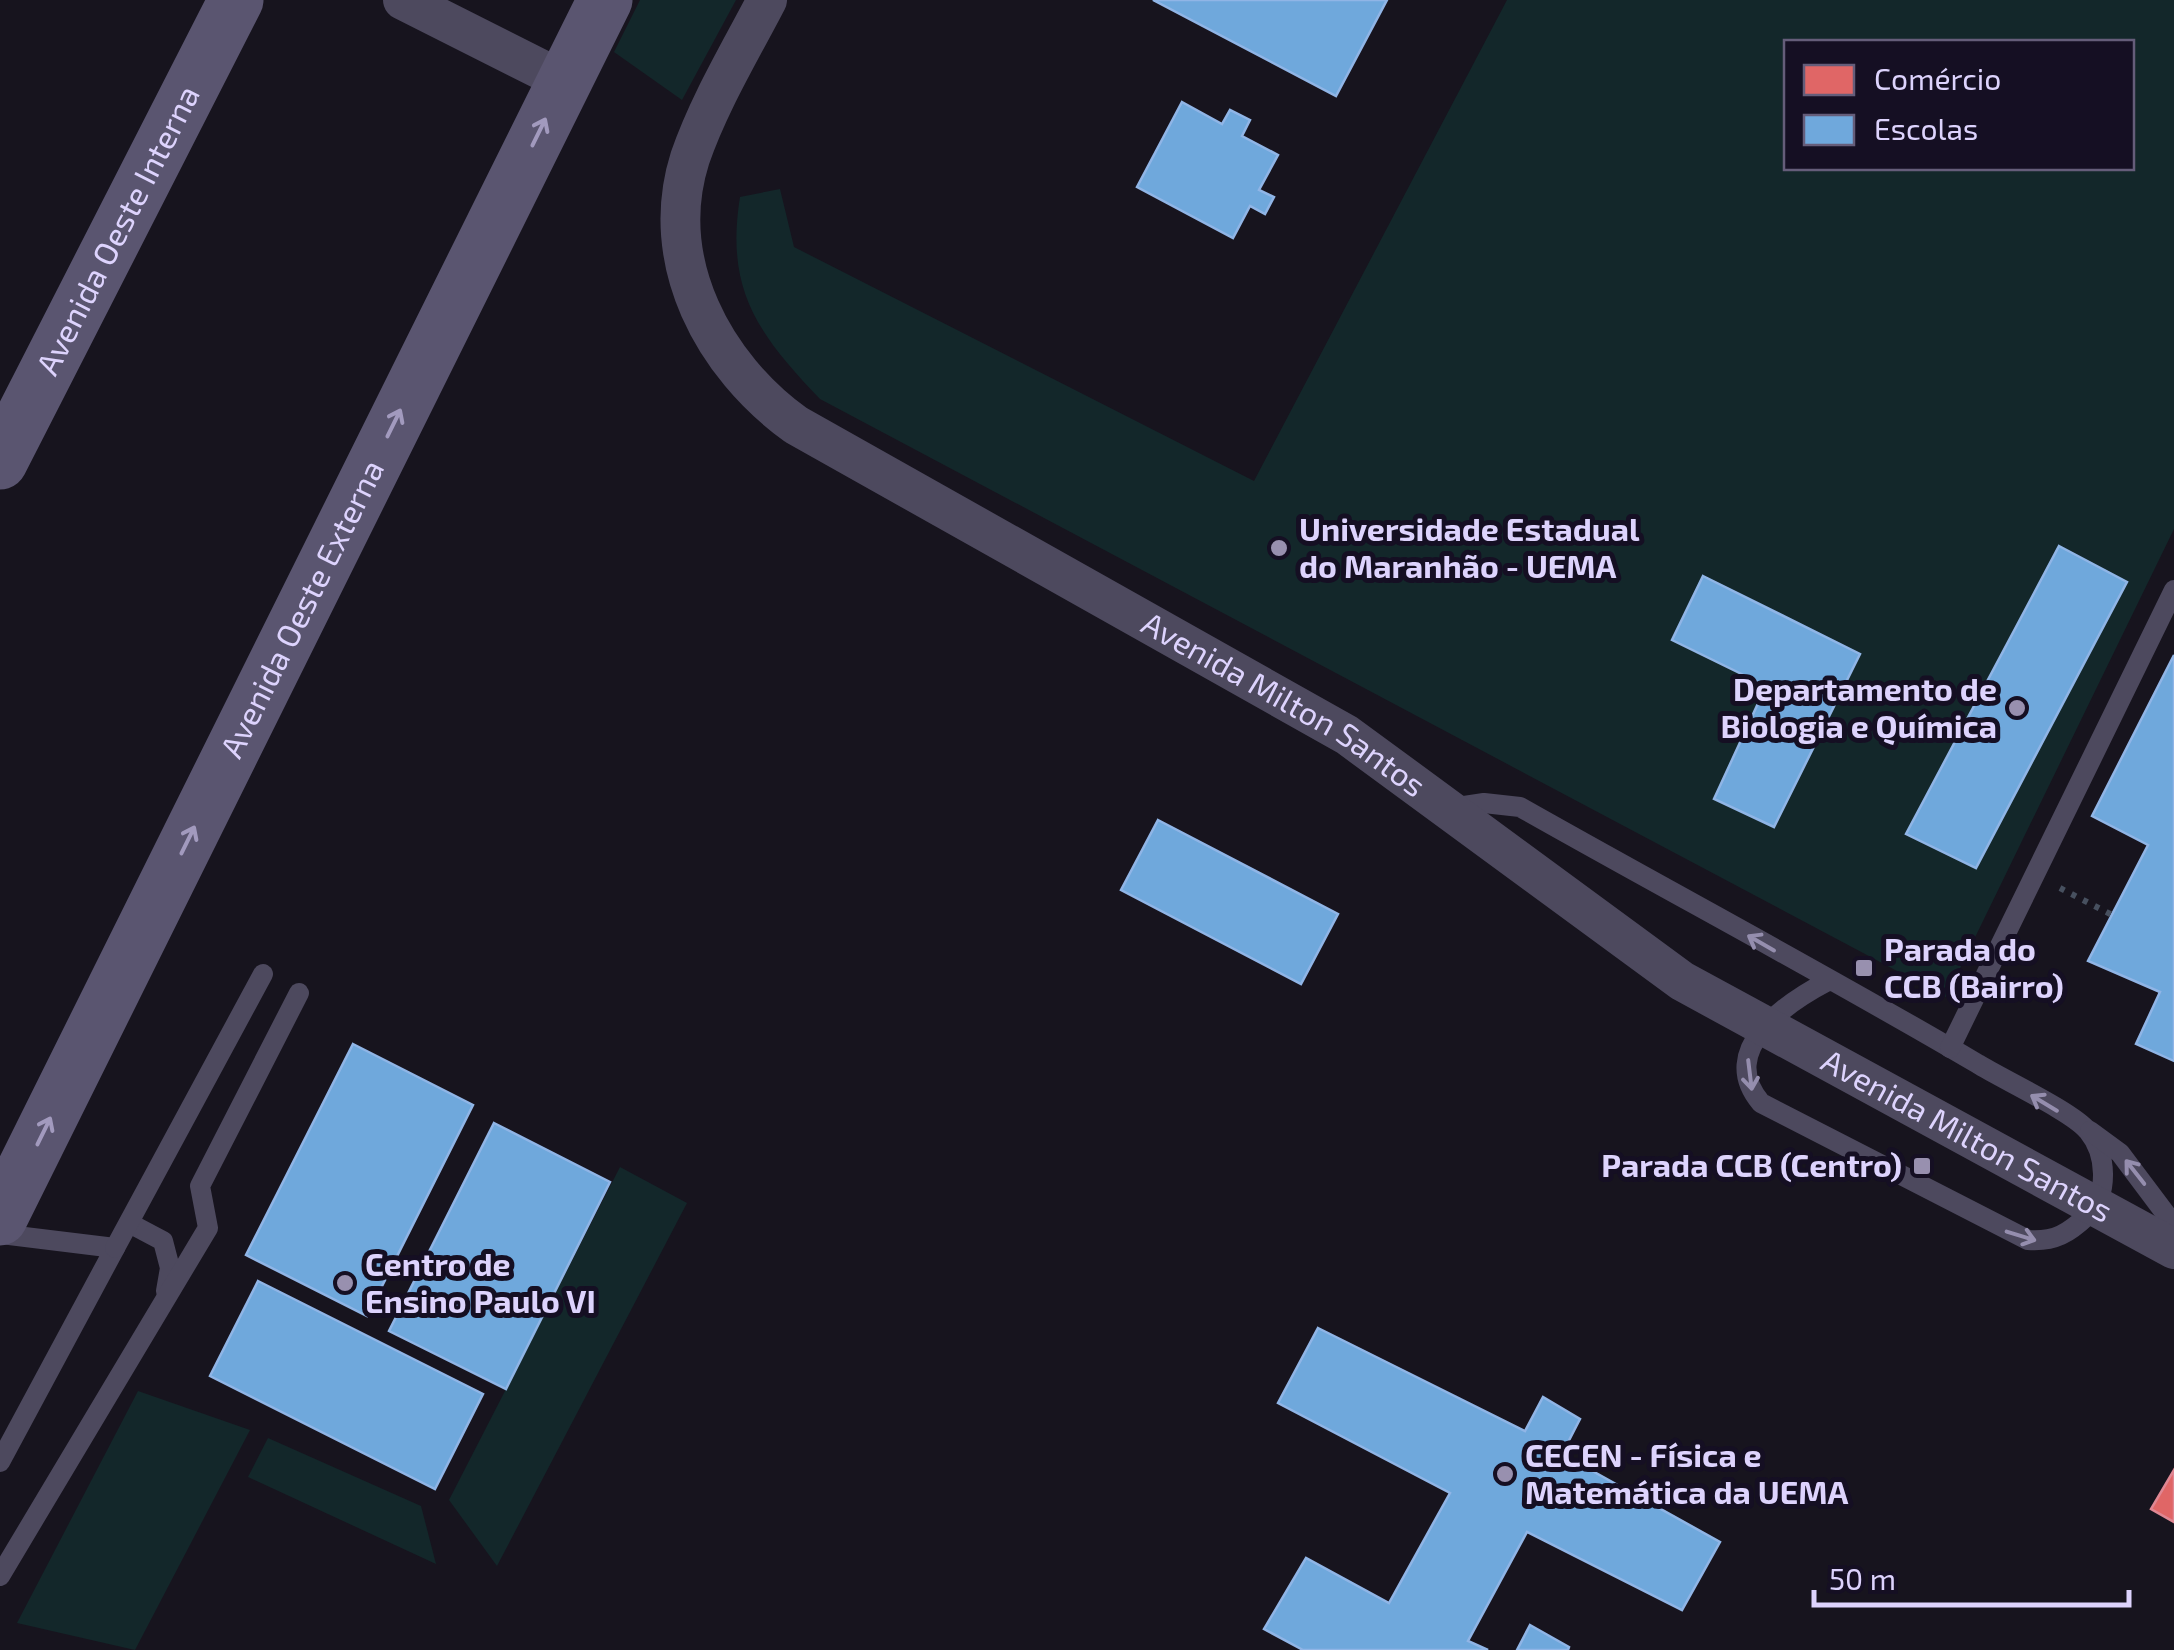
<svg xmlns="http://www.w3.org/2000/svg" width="2174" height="1650" viewBox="0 0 2174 1650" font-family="'Exo 2',sans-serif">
<rect width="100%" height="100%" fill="#17141e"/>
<g fill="#13272a" fill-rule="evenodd">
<path d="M640 0H736L682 100 614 52Z"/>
<path d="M1507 0H2174V529L1946 997 820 399C758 334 725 290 740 197L780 189 794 247 1254 481ZM1786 42H2132V168H1786Z"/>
<path d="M620 1167 687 1203 497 1566 449 1500Z"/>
<path d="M138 1391 250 1430 135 1650 17 1623Z"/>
<path d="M268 1438 421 1506 436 1564 248 1477Z"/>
</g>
<path fill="#e06666" stroke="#df8793" stroke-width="2.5" d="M2174 1470V1522L2151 1509Z"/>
<g fill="#6fa8dc" stroke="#90b5e6" stroke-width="2.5">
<path d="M1153 0H1387L1336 96Z"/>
<path d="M1182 102 1222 124 1230 110 1250 120 1242 136 1278 155 1259 190 1274 197 1265 214 1250 206 1233 238 1137 187Z"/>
<path d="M2059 546 2127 582 1976 868 1906 834Z"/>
<path d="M1703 576 1860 654 1774 827 1714 799 1766 686 1672 640Z"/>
<path d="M2174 655V1061L2136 1044 2160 992 2088 961 2148 845 2092 816Z"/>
<path d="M1158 820 1338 914 1301 984 1121 890Z"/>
<path d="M353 1044 473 1105 367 1316 246 1255Z"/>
<path d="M494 1123 610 1182 506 1389 389 1331Z"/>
<path d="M258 1281 483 1394 435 1489 210 1376Z"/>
<path d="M1318 1328 1525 1431 1543 1397 1580 1419 1562 1454 1720 1542 1682 1610 1527 1532 1468 1641 1488 1650H1303L1264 1629 1306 1558 1389 1603 1450 1493 1278 1403Z"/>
<path d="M1530 1625 1569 1647 1568 1650H1517Z"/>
</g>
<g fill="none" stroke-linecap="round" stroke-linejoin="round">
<path stroke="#47505f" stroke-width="6" stroke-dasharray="5 8" stroke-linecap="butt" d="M2060 888 2112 915"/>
<g stroke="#4d495e" stroke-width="20">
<path d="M1451 808 1484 803 1520 807C1672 893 1827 975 1978 1064 2002 1079 2073 1112 2088 1131 2107 1154 2109 1194 2088 1215 2069 1233 2055 1242 2028 1240L1761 1103C1716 1050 1786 1003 1828 981"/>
<path d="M1950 1048 2174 590"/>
<path d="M2090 1131 2120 1153 2174 1225"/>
<path d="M129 1223 163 1241 170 1268 166 1291"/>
<path d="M0 1234 115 1248 0 1462"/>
<path d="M115 1248 263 974"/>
<path d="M0 1576 208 1228 200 1186 299 993"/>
</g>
<g stroke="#4d495e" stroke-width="40">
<path d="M403 0 564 81"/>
<path id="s1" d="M767 0C740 52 709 103 690 158 657 262 714 366 796 425L1347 735 1682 981 2174 1249"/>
</g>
<g stroke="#5a5570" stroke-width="55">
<path id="s2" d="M0 462 236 0"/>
<path id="s3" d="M0 1218 605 0"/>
</g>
</g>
<defs><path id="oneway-shaft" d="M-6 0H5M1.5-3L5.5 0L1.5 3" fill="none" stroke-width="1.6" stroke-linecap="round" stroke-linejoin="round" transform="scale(2.5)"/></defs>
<g stroke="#a29abe">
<use href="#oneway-shaft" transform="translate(539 132) rotate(-64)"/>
<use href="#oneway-shaft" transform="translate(394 423) rotate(-64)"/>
<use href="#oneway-shaft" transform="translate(188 840) rotate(-64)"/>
<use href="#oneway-shaft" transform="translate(44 1131) rotate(-64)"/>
</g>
<g stroke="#958eae">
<use href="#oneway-shaft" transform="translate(1761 943) rotate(-150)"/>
<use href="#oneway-shaft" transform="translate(1750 1075) rotate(83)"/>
<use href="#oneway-shaft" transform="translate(2044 1103) rotate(-149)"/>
<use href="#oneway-shaft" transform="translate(2135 1172) rotate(-128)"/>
<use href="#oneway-shaft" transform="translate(2021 1236) rotate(17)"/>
</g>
<g fill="#9890af" stroke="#150f23" stroke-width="4">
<circle cx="1279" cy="548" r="10"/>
<circle cx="2017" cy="708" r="10"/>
<rect x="1854" y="958" width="20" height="20" rx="5"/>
<rect x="1912" y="1156" width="20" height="20" rx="5"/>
<circle cx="345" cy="1283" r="10"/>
<circle cx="1505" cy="1474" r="10"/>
</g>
<g text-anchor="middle" stroke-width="10" stroke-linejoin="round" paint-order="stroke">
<g font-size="32" fill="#ddd3fd" stroke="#150f23">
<text dy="11" stroke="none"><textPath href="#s2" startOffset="260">Avenida Oeste Interna</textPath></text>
<text dy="11" stroke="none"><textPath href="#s3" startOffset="680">Avenida Oeste Externa</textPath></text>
<text dy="11" stroke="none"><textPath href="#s1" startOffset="1045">Avenida Milton Santos</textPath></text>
<text dy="11" stroke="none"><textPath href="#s1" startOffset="1855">Avenida Milton Santos</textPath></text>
</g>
<g font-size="32" font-weight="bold" fill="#ddd3fd" stroke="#150f23" text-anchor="start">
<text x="1299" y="541">Universidade Estadual<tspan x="1299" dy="37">do Maranhão - UEMA</tspan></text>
<text x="1997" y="701" text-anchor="end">Departamento de<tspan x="1997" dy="37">Biologia e Química</tspan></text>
<text x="1884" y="961">Parada do<tspan x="1884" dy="37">CCB (Bairro)</tspan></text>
<text x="1902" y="1177" text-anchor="end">Parada CCB (Centro)</text>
<text x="365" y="1276">Centro de<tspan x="365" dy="37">Ensino Paulo VI</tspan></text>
<text x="1525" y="1467">CECEN - Física e<tspan x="1525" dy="37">Matemática da UEMA</tspan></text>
</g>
</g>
<rect x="1784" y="40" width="350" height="130" fill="#150f23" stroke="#655d7a" stroke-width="2.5"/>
<rect x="1804" y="65" width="50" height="30" fill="#e06666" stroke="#655d7a" stroke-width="2.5"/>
<text x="1874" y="90" font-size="30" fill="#ddd3fd">Comércio</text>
<rect x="1804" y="115" width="50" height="30" fill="#6fa8dc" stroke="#655d7a" stroke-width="2.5"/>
<text x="1874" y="140" font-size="30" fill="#ddd3fd">Escolas</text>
<path d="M1814 1590v15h315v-15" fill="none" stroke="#ddd3fd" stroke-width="5"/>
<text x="1829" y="1590" font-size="30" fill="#ddd3fd" stroke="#150f23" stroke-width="8" paint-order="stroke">50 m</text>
</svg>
